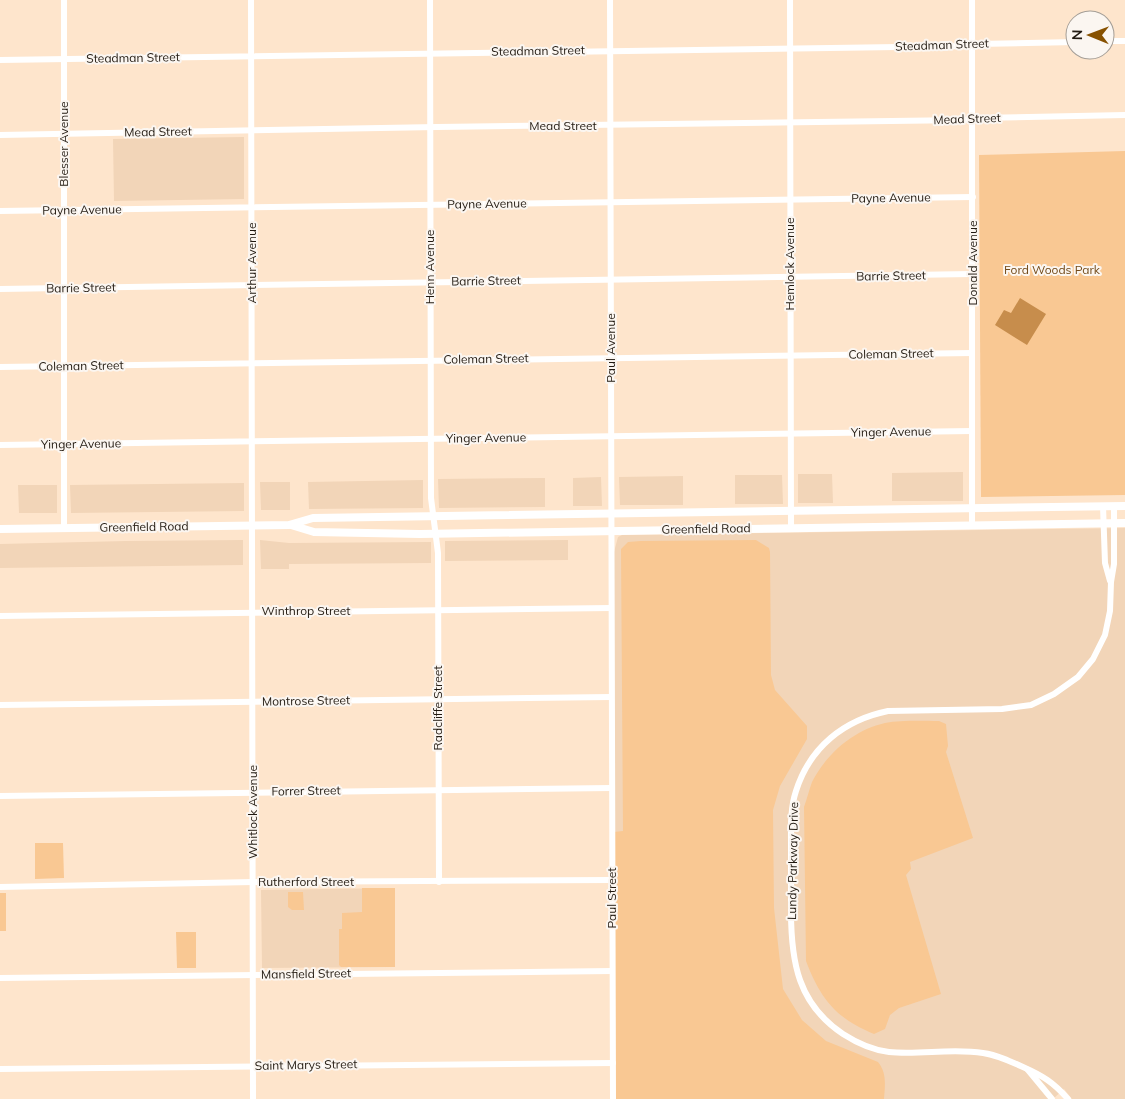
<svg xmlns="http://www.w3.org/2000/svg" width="1125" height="1099" viewBox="0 0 1125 1099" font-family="Mulish,sans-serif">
<rect width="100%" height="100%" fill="#fee5cc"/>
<g fill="#f2d5b8">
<path d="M244 137V199L114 201 113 139Z"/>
<path d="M963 472V501H892V473Z"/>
<path d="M798 474H832L833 503H798Z"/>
<path d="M735 475H782L783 504H735Z"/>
<path d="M683 476V505H620L619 477Z"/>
<path d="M601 477 602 506H573V478Z"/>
<path d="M545 478V507L439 508 438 479Z"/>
<path d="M423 480V508L309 509 308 482Z"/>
<path d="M260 482H290V510H261Z"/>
<path d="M244 483V511L71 513 70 485Z"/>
<path d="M18 485H57V513H19Z"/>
<path d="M1125 528V1099H1072L1064 1089 1053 1099H615L614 552 618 537 622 535Z"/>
<path d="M243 540V565L0 568V544L126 541Z"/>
<path d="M260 540 289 543 431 542V563L289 564V569H261Z"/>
<path d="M568 540V560L445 561V541Z"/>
<path d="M395 888V967L262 968 261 890Z"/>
</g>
<g fill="#f9c893">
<path d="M1125 151V495L981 497 979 155Z"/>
<path d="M756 540 769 548 770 552 771 675 775 690 807 726V739L780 786 773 810 774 908 783 989 802 1020 826 1041 878 1062C887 1073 885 1085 884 1099H615L614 832 623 831 621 549 628 542 641 541Z"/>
<path d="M939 721 946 724 948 746 946 752 973 838 910 862 911 869 906 875 941 994 899 1008 890 1015 885 1029 874 1034C836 1018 821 1000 806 961L804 807C807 799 809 790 812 782 827 753 854 730 885 723 901 720 923 721 939 721Z"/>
<path d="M35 843H63L64 878 35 879Z"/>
<path d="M362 888H395V967H341L339 965V929H342V913L362 912Z"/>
<path d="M288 892H303L304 910H292L288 907Z"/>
<rect x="0" y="893" width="6" height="38"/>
<path d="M176 932H196V968H177Z"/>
</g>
<path fill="#c78d4c" d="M1020 298 1046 314 1027 345 995 325 1004 310 1011 313Z"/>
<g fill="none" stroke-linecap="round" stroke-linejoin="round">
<g stroke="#fff" stroke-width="6">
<path d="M64 0V528"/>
<path d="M251 0 253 1099"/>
<path d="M430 0 431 498 438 553 439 882"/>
<path d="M610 0 613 1099"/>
<path d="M790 0 791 529"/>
<path d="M1105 41H1125"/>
<path d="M0 60 966 46 977 44 1075 42"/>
<path d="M0 135 437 127 965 120 977 118 1125 115"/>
<path d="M0 211 973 197"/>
<path d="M0 289 972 274"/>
<path d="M0 367 972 353"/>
<path d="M0 445 972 431"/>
<path d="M1103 506 1105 563 1110 581"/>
<path d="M972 526V0"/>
<path d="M0 616 611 608"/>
<path d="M0 705 611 697"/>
<path d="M0 796 611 788"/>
<path d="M0 887 253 882 612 880"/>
<path d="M0 978 612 971"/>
<path d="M0 1069 613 1063"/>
<path d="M1028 1070 1052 1099"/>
<path d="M1068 1099C1053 1082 1043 1076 1023 1067 1010 1061 997 1055 983 1053 952 1048 920 1055 889 1052 872 1050 857 1043 843 1034 798 1004 791 962 791 911 791 890 791 868 791 847 791 828 790 809 796 791 810 747 844 720 888 711L1002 709 1031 705 1054 694 1078 677 1093 659 1105 635 1110 611 1111 582 1114 564V506"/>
</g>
<g stroke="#fff" stroke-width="8">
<path d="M291 525 314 532 420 534 1125 523"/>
<path d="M0 529 289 525 313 518 1125 506"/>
</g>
</g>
<g text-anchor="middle" stroke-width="4" stroke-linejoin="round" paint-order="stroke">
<g font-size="12" fill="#221a11" stroke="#fbf6f1">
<text transform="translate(942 45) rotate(-2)" y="4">Steadman Street</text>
<text transform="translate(538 51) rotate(-1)" y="4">Steadman Street</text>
<text transform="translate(133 58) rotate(-1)" y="4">Steadman Street</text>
<text transform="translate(967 119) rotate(-2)" y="4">Mead Street</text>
<text x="563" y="130">Mead Street</text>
<text transform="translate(158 132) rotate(-1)" y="4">Mead Street</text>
<text transform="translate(64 144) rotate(-90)" y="4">Blesser Avenue</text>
<text transform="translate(891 198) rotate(-1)" y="4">Payne Avenue</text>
<text transform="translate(487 204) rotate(-1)" y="4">Payne Avenue</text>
<text transform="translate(82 210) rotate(-1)" y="4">Payne Avenue</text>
<text transform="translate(252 263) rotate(-90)" y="4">Arthur Avenue</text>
<text transform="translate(973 263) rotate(-90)" y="4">Donald Avenue</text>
<text transform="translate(790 264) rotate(-90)" y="4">Hemlock Avenue</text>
<text transform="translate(430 267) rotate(-90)" y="4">Henn Avenue</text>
<text transform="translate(891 276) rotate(-1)" y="4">Barrie Street</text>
<text transform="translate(486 281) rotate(-1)" y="4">Barrie Street</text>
<text transform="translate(81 288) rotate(-1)" y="4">Barrie Street</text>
<text transform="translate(611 348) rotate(-90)" y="4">Paul Avenue</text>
<text transform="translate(891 354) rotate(-1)" y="4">Coleman Street</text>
<text transform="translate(486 359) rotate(-1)" y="4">Coleman Street</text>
<text transform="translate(81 366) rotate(-1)" y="4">Coleman Street</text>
<text transform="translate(891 432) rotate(-1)" y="4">Yinger Avenue</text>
<text transform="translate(486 438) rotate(-1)" y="4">Yinger Avenue</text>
<text transform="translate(81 444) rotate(-1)" y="4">Yinger Avenue</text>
<text transform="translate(144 527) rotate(-1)" y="4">Greenfield Road</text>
<text transform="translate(706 529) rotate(-1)" y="4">Greenfield Road</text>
<text x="306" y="615">Winthrop Street</text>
<text transform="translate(306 701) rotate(-1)" y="4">Montrose Street</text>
<text transform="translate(438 708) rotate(-90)" y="4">Radcliffe Street</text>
<text transform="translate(306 791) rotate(-1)" y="4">Forrer Street</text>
<text transform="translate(253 812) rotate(-90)" y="4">Whitlock Avenue</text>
<text transform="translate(793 861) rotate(-89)" y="4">Lundy Parkway Drive</text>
<text x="306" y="886">Rutherford Street</text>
<text transform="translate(612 898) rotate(-90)" y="4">Paul Street</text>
<text transform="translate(306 974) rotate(-1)" y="4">Mansfield Street</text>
<text transform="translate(306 1065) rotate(-1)" y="4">Saint Marys Street</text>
</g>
<g font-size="12" fill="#724a19" stroke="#fbf6f1">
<text x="1052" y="274">Ford Woods Park</text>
</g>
</g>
<g transform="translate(1090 35) rotate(271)"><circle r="24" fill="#fbf6f1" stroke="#a49e97"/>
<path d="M0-4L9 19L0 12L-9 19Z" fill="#875100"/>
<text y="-8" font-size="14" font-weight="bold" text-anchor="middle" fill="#221a11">N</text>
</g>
</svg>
